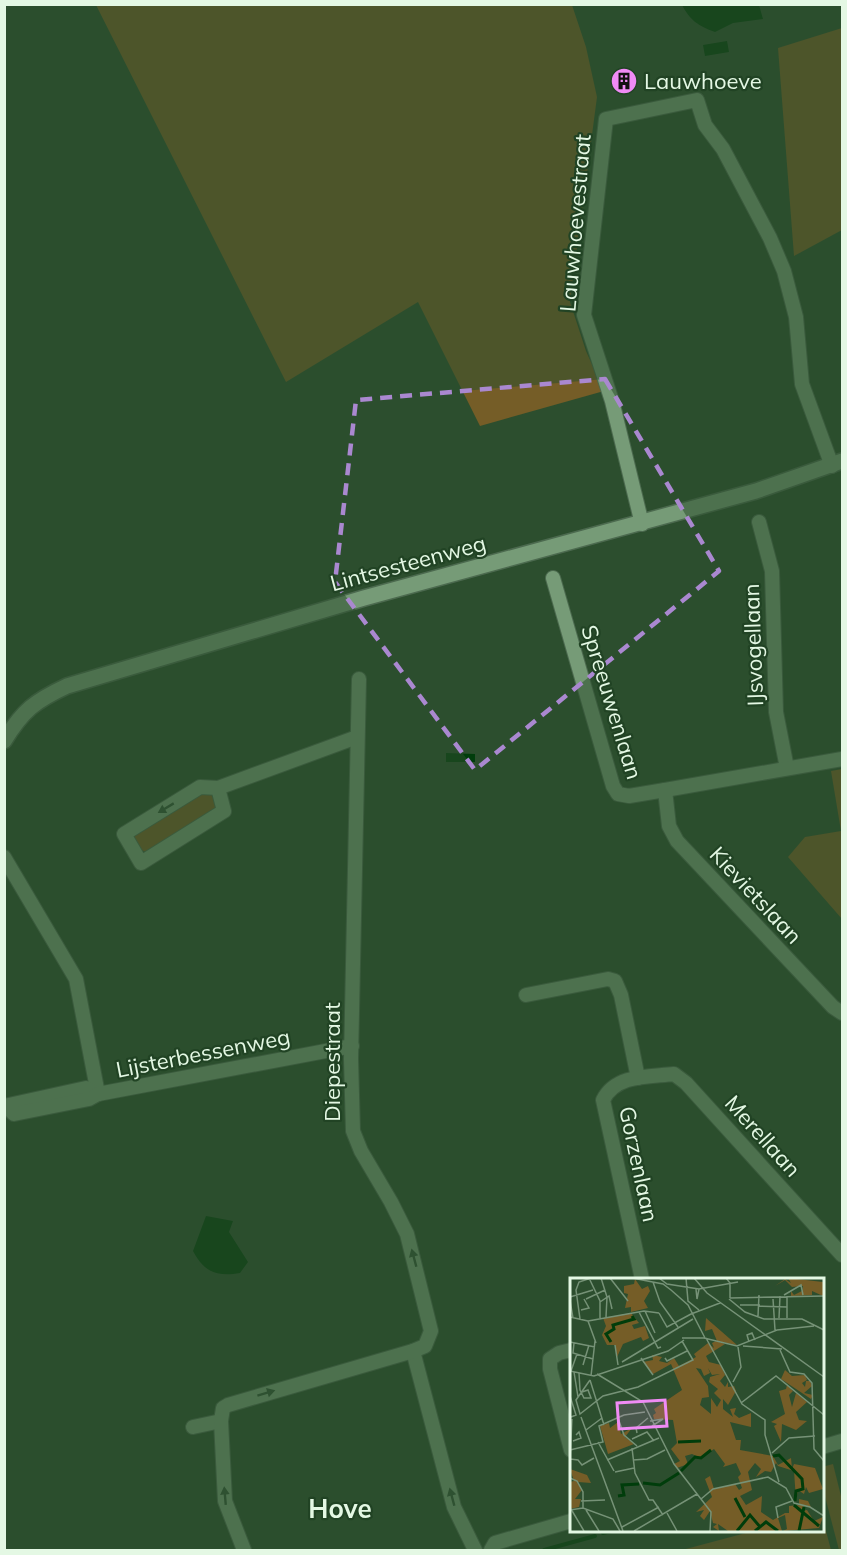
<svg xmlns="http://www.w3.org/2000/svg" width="847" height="1555" viewBox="0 0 847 1555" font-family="Mulish,sans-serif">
<rect width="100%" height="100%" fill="#2c4e2e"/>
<g fill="#755d27">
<path d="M96 5H572L586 47 597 97 570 302 586 351 604 391 480 426 418 302 286 382Z"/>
<path d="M842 28V230L794 256 778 48Z"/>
<path d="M842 769V919L788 857 805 837 841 831 831 771Z"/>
<path d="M214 793 217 802 213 814 147 852 140 850 133 837 134 832 198 794Z"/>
<path d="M833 1464 842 1500V1550H839L822 1485V1467Z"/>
<path d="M822 1516 831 1550H682L757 1530H822Z"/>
</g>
<g fill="#003d0b">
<path d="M682 5H759L763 19 733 23 715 32C698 26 690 20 682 5Z"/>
<path d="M727 41 729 52 705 56 703 45Z"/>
<path d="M446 753 475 754V762H446Z"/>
<path d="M206 1216 233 1221 229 1232 248 1262 240 1273C217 1277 204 1272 193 1251Z"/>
</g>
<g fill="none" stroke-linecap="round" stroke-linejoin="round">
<g stroke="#003d0b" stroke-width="4">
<path d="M603 1533 616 1530"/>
<path d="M544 1550 595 1536"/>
</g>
<defs>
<g id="minor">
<path d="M759 522 772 571 776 712 787 768"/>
<path d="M642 524 612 401 584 315 606 119 697 100 705 125 723 149 770 238 784 271 796 317 802 384 832 466"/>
<path d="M553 578 613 786 618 794 629 796 665 790 842 759"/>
<path d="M218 788 224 811 141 863 124 834 200 787 218 788 357 737"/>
<path d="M665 790 669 826 677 841 833 1007 842 1013"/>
<path d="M4 857 76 979 98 1094"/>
<path d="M526 995 608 979 615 981 621 995 638 1078"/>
<path d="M4 1106 86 1088 98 1094"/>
<path d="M6 1106 14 1114 89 1099 98 1094 352 1046"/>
<path d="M642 1279 603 1100C616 1074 649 1077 674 1074L686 1083 842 1255"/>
<path d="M571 1350 559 1353 550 1359V1369L571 1450"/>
<path d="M413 1351 454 1507 475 1550"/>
<path d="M193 1427 221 1421"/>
<path d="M822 1447 842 1441"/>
<path d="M244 1550 225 1501 221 1421 223 1408 228 1405 413 1351 425 1346 431 1331 407 1234 391 1202 361 1151 353 1131 351 1059 359 679"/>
<path d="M491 1550 495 1543 571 1521"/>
</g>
<path id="tertiary" d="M4 741C23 710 35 701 67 686L364 598 756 491 842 461"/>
</defs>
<use href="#minor" stroke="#4c6a4f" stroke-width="16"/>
<use href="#tertiary" stroke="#4c6a4f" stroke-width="18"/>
<use href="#minor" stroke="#769b77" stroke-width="14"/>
<use href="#tertiary" stroke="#769b77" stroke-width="15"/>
</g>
<defs><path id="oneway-solid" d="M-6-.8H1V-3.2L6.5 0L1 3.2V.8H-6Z" transform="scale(1.5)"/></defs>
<g fill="#325535">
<use href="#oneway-solid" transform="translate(166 808) rotate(149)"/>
<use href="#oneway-solid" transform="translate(414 1258) rotate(-105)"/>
<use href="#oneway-solid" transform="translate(266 1393) rotate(-17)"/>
<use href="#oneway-solid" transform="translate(225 1496) rotate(-95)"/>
<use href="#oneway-solid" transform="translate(452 1497) rotate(-105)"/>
</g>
<path d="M0 0H847V1555H0ZM605 379 719 571 475 770 335 582 356 400Z" fill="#2c4e2e" fill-opacity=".55" fill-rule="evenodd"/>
<path fill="none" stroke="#aa88d0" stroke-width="4.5" stroke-dasharray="12 8" stroke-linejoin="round" d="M605 379 719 571 475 770 335 582 356 400Z"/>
<defs>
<symbol id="building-disc" viewBox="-11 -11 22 22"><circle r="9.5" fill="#f08bf5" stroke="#214324"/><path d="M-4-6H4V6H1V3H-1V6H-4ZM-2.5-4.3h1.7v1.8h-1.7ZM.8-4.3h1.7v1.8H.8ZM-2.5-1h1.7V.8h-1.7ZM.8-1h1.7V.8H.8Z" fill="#111"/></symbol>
</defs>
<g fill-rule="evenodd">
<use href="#building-disc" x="609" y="66" width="30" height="30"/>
</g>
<g text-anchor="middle" stroke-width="4.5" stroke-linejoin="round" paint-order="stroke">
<g font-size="22" fill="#e4f8e4" stroke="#214324" text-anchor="start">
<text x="644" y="89">Lauwhoeve</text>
</g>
<g font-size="22" fill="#e4f8e4" stroke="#214324">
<text transform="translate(575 223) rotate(-85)" y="8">Lauwhoevestraat</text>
<text transform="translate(408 563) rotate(-15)" y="8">Lintsesteenweg</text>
<text transform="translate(753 645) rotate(-92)" y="8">IJsvogellaan</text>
<text transform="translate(612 702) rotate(73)" y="8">Spreeuwenlaan</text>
<text transform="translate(756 895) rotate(47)" y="8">Kievietslaan</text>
<text transform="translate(203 1053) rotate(-11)" y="8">Lijsterbessenweg</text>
<text transform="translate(332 1062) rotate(-90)" y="8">Diepestraat</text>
<text transform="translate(763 1136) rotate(48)" y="8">Merellaan</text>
<text transform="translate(639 1164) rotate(78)" y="8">Gorzenlaan</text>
</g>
<g font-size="26" font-weight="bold" fill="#e4f8e4" stroke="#214324">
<text x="340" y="1518">Hove</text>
</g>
</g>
<g transform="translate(570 1278)">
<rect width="254" height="254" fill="#2c4e2e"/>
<path d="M218 0 253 4V18L242 13V17L221 18V13L224 17 232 13 233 8 222 9 215 2 205 8 201 4 205 8 215 1 221 5ZM65 1 72 11 78 8 80 13 74 23 78 30 61 34V29L55 30 58 16 54 15V8L64 6ZM61 35 69 45 62 47 64 51 75 48 79 60 73 63 71 59 53 66 47 79 45 67H37L32 57 36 48 33 40ZM136 40 167 67 147 63 142 51 135 53ZM146 63 155 66 136 78 139 84 151 87 155 97 150 103 155 109 158 104V109L164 108 166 113 158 127 153 121V131L163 139 160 131 166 130 164 136 169 140 181 135V149L160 144 166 162H171L170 172 203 178 208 187 221 180 222 191 224 186 245 190 253 211 239 215 236 209 234 216 228 212 226 222 224 193 208 188 206 185 201 194 195 193 186 199 191 191 185 185 178 194 182 212 170 218 176 227 192 218 191 234 203 242 215 235H219V228L229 227V221L238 223 241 229 234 227 232 233 237 232 244 243 253 239 249 250 213 253 217 251 215 237 208 240 212 253H158L148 246 149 253 143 249 147 246 143 245 140 233 134 242 130 238 134 232 126 234 142 219 135 201 140 198 144 211 165 206 169 212 172 210 168 199 171 196 166 185 153 189 155 186 144 171 131 180 122 176 115 178 118 186 107 190 104 186 110 183 101 171 107 165 103 142 84 141 83 137 86 135 84 131 112 112 101 86 83 96 73 84 83 82 82 77 92 79 89 83 97 85 104 80 109 88 126 79 124 76 138 65 144 70 142 65ZM126 90 131 91 134 98 140 95 138 90 142 97 150 96 140 99 139 104 148 111 144 115 151 122 147 129 141 120V136L130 127 132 120 139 119 138 108ZM215 92 222 98 235 97 237 102 232 105 235 109 236 103H240L242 108 234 115 243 117 241 121 211 101ZM217 107 223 113 219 117 222 129 226 115 237 124 226 134 229 142 237 143 226 152 212 146 211 164 204 148 207 146 201 144 215 136 209 113 216 111ZM48 144 51 156 62 150 55 159 64 166 38 176 30 148 39 145 40 150ZM0 191 17 197 21 205 8 204 12 212 5 221H11L9 229 0 231V204L4 203Z" fill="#755d27" fill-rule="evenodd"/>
<path fill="none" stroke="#003d0b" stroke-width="3" d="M41 64 36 56 44 51 43 47 64 41 62 38M108 164 131 163M203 178 209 177 232 201 233 211 226 213 225 223M111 193 125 179 131 180 141 172M73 205 90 207 109 195M48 218 54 217 52 207 69 206M165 220 175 239M224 227 249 248M167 253 180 237 191 250M185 253 196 244 208 253M229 253 234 229"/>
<path fill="none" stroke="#769277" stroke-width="1.5" d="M19 0 30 23V40M31 0 37 19 36 39M40 0 58 23M62 0 93 6 101 12 118 27 135 60M89 0 97 6 129 11 168 4M116 0 118 23 129 32M124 0 137 15 254 99M156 0 160 5V20M83 4 90 24 108 49M126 11 127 21 129 11M214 17 231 7 233 17M0 19 23 12M160 20 254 18M16 21 35 12M159 21 175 34 194 41H232L254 52M203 21 205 52M0 22 3 40M30 24 39 18 42 31M170 27H190M188 28 217 29M11 32 19 30 14 21M75 33 85 55M69 34 88 70 91 69M89 35 97 49 121 36M121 36 150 25M188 38 189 17M0 39 18 43M209 40 210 18M217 40V18M10 41 6 12 9 4 21 0M18 43 74 33 89 35M18 43 26 65M112 60H134L167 68 207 52 244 48M136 60 172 126 195 142V157L209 204M0 64 25 69M179 64 177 57 182 55 185 62M4 65 3 75 23 81M45 67 48 87M173 68 212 71M210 72 220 94 234 96 242 105 244 171 254 183M71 80 83 97M95 80 97 83 117 73M52 84 123 41M13 87 19 67M0 93 24 98 98 73 114 62M1 93 7 76M4 94 8 119M9 95 10 112 14 120H21L18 112 12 114M27 96 73 124 104 186 141 234 140 253M21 98 25 63M20 102 6 122 10 136 33 118 68 109 123 82 112 63M20 102 34 147M163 104 171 89 168 69M0 118 6 137 1 139M171 125 206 98 254 137M54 137 75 134M11 139 53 253M48 140 54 157 67 168M80 143 93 141 82 148M16 152 32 140M67 155 66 150 78 140M62 161 77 154 84 163M3 163 11 160 9 154 6 157M28 164 44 193M62 170 65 195 79 222H83L93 237M0 172 33 164 29 148 54 137M202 175 219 160 245 158M0 181 8 182 12 187 24 180M0 182 2 141M37 182 89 160M63 182 77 181 95 172M45 194 64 190M0 200 7 203 13 214V230M131 221 143 211 198 199 216 210 224 225 240 229 254 238M11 223 35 222M1 231 14 253M0 232 13 230 43 241 50 253M16 232 29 253M97 235 107 253M208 240 206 229 222 223M52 249 89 229M64 253 127 216"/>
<path fill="#f08bf5" fill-opacity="0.15" stroke="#f08bf5" stroke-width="3" d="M95 122 97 148 49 151 47 125Z"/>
<rect width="254" height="254" fill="none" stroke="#e4f8e4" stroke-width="3"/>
</g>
<rect width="847" height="1555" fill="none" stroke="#e4f8e4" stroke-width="12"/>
</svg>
